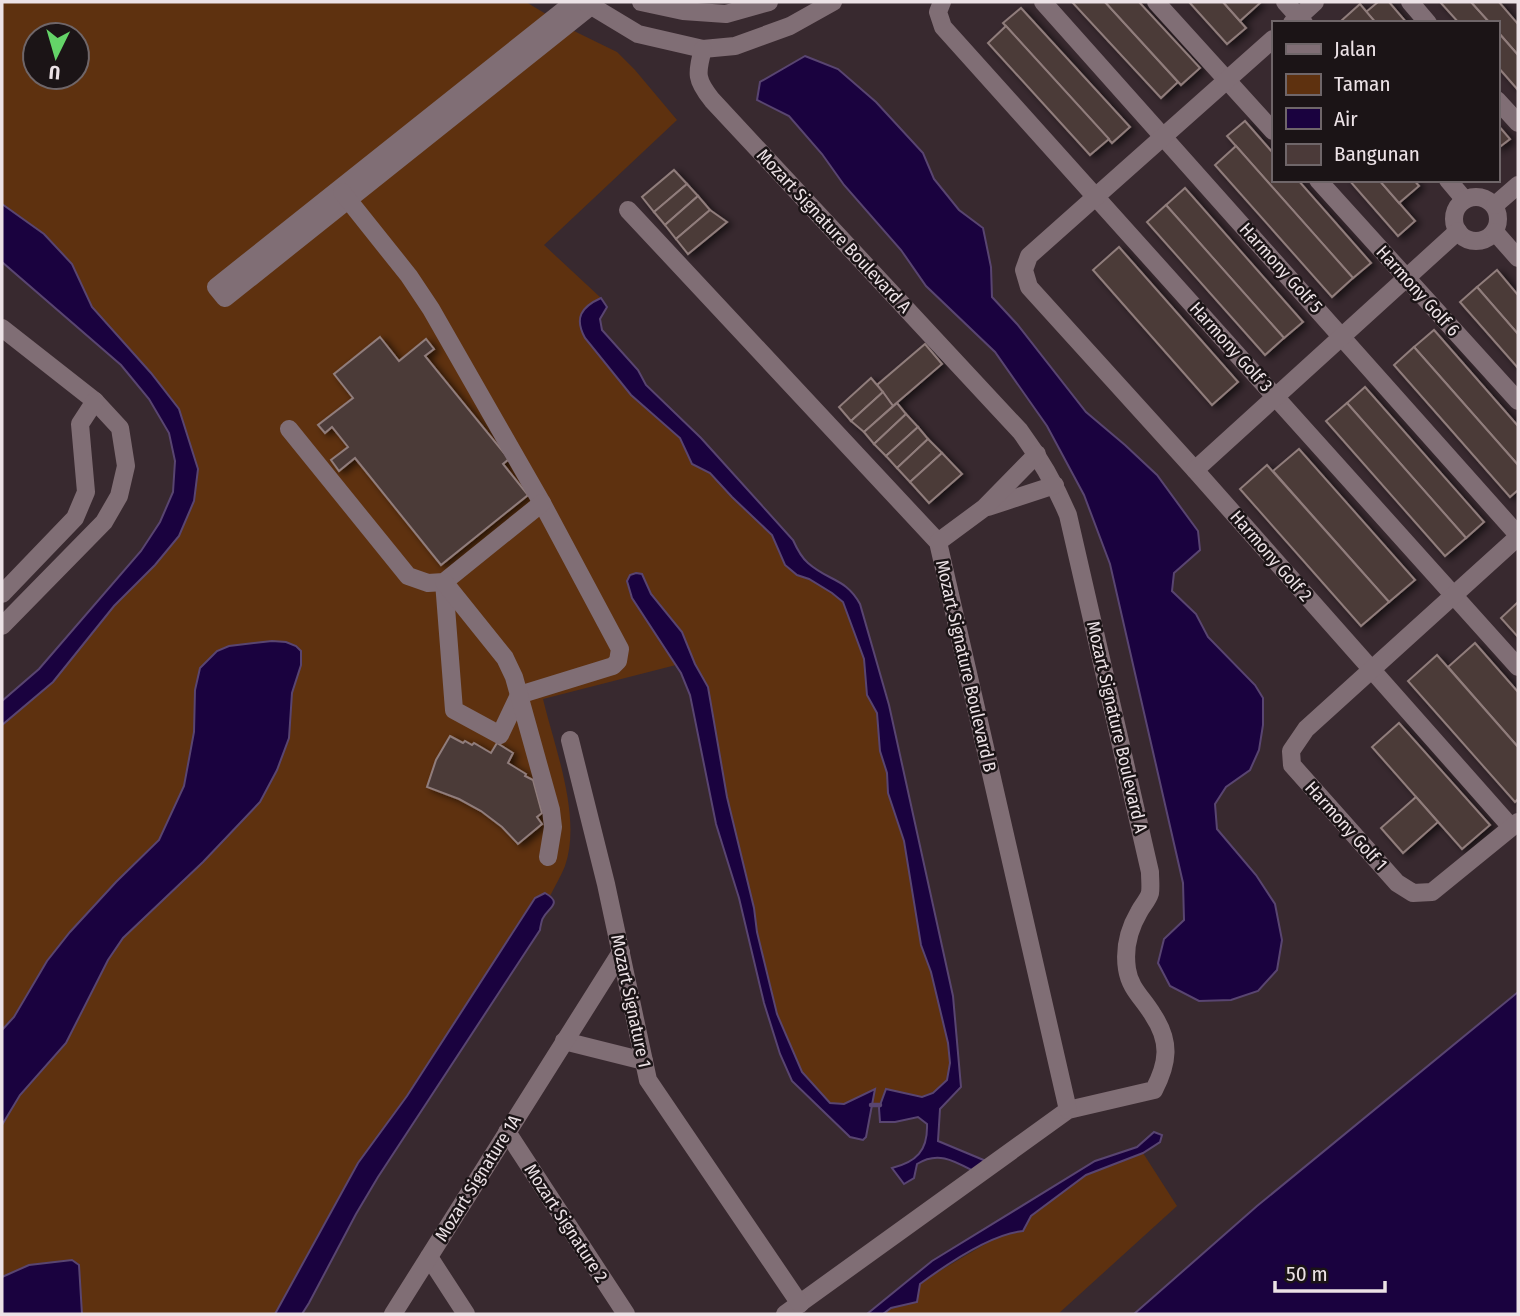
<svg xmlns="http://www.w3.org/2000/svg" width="1520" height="1316" viewBox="0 0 1520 1316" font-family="'Fira Sans Condensed',sans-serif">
<defs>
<filter id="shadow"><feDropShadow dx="4.5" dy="2.5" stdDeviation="3.5" flood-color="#0009"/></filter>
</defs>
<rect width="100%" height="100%" fill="#38292f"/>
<g fill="#5e310f" fill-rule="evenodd">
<path d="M2 2H526L574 31 617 52 635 70 677 120 544 245 601 298 593 302 585 338 631 395 680 438 692 464 710 473 732 497 772 535 785 565 797 575 809 579 832 593 843 602 864 659 867 695 877 713 878 729 887 773 888 793 904 841 921 945 931 972 948 1043 950 1064 947 1080 933 1092 922 1097 886 1089 880 1103H872L874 1090 844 1104 830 1103 802 1072 777 1014 757 932 754 908 727 797 708 687 695 664 682 632 651 594 642 575 665 648 676 665 543 699C555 749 582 817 565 866 561 876 555 886 550 896L545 893 535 898 407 1096 358 1163 275 1314H82L79 1265 72 1260 29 1265 2 1277V725L53 682 114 606 155 565 179 536 194 501 151 373 92 307 72 264 2 204ZM35 35H77V77H35Z"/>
<path d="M1143 1153 1177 1206 1058 1314H883L891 1308 907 1305 917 1296 920 1284 933 1275 997 1237 1023 1231 1031 1216 1086 1175Z"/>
</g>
<g fill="#1a023f" stroke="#594571" stroke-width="2">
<path d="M805 56 838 69 876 102 923 153 934 179 959 210 983 228 991 267 992 297 1017 324 1086 412 1125 445 1157 475 1198 531 1200 550 1174 573 1172 591 1196 614 1208 637 1255 685 1263 698V725L1259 750 1250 770 1226 787 1215 804 1217 829 1256 875 1275 904 1282 940 1277 970 1258 991 1231 1000 1199 1001 1170 986 1158 963 1164 939 1184 920 1183 883 1110 564 1084 495 1047 426 995 352 926 286 901 250 844 185 822 154 789 116 757 100 760 82Z"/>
<path d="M2 204 44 234 72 264 92 307 151 373 179 409 198 469 194 501 179 536 155 565 114 606 53 682 2 725V701L39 669 141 551 160 522 173 492 175 461 169 433 149 399 121 365 2 262Z"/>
<path d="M601 298 607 307 600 319 602 330 638 370 646 385 701 438 793 540C797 549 801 557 808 563 828 581 846 578 860 604L889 705 953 996 961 1087 940 1109 938 1141 986 1161 977 1173C956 1162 939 1150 917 1164L914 1178 904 1184 892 1168C916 1162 928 1151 927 1124L918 1117 895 1122H880L879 1108 886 1089 922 1097 933 1093 947 1080 950 1063 948 1043 931 972 921 945 904 841 888 793 887 773 880 751 877 713 867 695 864 659 843 602 832 593 809 579 797 575 785 565 772 535 732 497 710 473 692 464 680 438 631 395 585 338C574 318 581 307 601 298Z"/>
<path d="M636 573 642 574 651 594 682 632 695 664 708 687 727 797 754 908 757 932 777 1014 802 1072 830 1103 844 1104 875 1089 866 1137 863 1140 850 1137 792 1081 780 1054 764 1003 739 898 716 824 690 695 681 673 632 598 627 581 630 575Z"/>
<path d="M272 641 286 642 296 646 301 651V665L292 693 289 738 277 770 260 802 203 862 123 938 108 960 66 1043 20 1095 2 1125V1030L14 1017 47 961 70 932 116 882 159 840 184 786 194 732 195 690 200 668 217 651 229 646Z"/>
<path d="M545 893C563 903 549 907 543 918 542 919 540 928 540 930L378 1177 356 1214 309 1303 302 1314H275L358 1163 407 1096 535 898Z"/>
<path d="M1518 992V1314H1134L1257 1206Z"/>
<path d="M1154 1132 1162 1135 1160 1142 1143 1153 1086 1175 1031 1216 1023 1231C990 1234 947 1264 920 1284L917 1302 891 1308 883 1314H867L932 1261 1095 1161 1137 1147Z"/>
<path d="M72 1260 79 1265 82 1314H2V1277L29 1265Z"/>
</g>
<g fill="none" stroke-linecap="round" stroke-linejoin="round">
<path stroke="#594571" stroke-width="4.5" d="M871 1105H880"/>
</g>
<g fill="#4b3a39" stroke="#907d7b" stroke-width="2" filter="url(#shadow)">
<path d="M1072 2H1105L1178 82 1161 98Z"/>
<path d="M1105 2H1139L1200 68 1181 85Z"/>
<path d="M1189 2H1223L1246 28 1227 44Z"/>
<path d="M1223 2H1259L1260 3 1240 21Z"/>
<path d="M1378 2H1389L1407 23H1376L1366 12Z"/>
<path d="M1440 2H1471L1490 23H1459Z"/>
<path d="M1471 2H1499L1518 24V55L1497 31V23H1490Z"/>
<path d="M1360 4 1376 23H1342L1341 21Z"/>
<path d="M1021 8 1130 127 1112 143 1003 23Z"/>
<path d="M1006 26 1109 139 1090 155 988 43Z"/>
<path d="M1497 31 1518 55V90L1497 66Z"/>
<path d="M1245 121 1273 153V180H1298L1371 263 1353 278 1227 136Z"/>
<path d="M1497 124 1510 139 1497 149Z"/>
<path d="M1236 146 1353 278 1332 297 1215 165Z"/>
<path d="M674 170 687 184 654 212 642 197Z"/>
<path d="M1349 180H1379L1415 221 1398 236Z"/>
<path d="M1379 180H1414L1419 186 1399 203Z"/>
<path d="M687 184 698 196 665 225 654 212Z"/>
<path d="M1185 188 1303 322 1284 338 1166 205Z"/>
<path d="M698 196 710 210 676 239 665 225Z"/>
<path d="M1166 205 1284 338 1265 355 1147 222Z"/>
<path d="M710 210 727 222 688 254 676 239Z"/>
<path d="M1119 247 1238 382 1212 405 1093 270Z"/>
<path d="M1497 270 1518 295V334L1477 287Z"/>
<path d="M1477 287 1518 334V368L1460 302Z"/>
<path d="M1434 330 1518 426V465L1414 347Z"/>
<path d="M380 337 399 361 426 339 434 349 425 356 509 459 503 464 528 495 441 565 355 458 339 471 331 460 348 447 332 427 325 433 318 425 353 398 334 374Z"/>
<path d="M925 344 942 364 893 406 877 385Z"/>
<path d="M1414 347 1518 465V490L1510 497 1394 365Z"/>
<path d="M871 378 883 392 851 421 839 407Z"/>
<path d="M1365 387 1484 522 1466 538 1347 403Z"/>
<path d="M883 392 893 406 864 432 851 421Z"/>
<path d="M897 403 906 414 874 444 864 432Z"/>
<path d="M1347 403 1466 538 1445 556 1326 421Z"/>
<path d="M906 414 918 427 886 456 874 444Z"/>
<path d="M918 427 928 439 897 468 886 456Z"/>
<path d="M928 439 942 453 910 482 897 468Z"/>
<path d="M1299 449 1415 580 1389 602 1273 471Z"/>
<path d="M942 453 962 474 929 503 910 482Z"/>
<path d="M1267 465 1389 602 1361 626 1240 489Z"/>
<path d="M1518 602V637L1501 618Z"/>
<path d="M1475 643 1518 692V747L1448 667Z"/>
<path d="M1437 655 1518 747V799L1515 802 1408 681Z"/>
<path d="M1399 723 1490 825 1462 849 1372 747Z"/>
<path d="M450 736 463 743 465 741 472 745 474 743 491 753 497 743 513 753 508 763 526 774 525 776 533 780 542 813 537 817 542 824 518 844 502 827 481 811 459 799 427 787 436 760Z"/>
<path d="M1416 797 1438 822 1403 853 1381 828Z"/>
</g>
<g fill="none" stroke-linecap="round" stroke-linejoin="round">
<g stroke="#806e75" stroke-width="18">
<path d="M574 2 216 287 225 298 591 6"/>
<path d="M585 2 638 34 703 49 735 46 790 26 833 2"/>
<path d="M641 2 683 11 726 14 769 2"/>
<path d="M942 2 938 12 943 27 1518 667"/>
<path d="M1043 2 1518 535"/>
<path d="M1156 2 1273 131"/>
<path d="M1285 2 1304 23"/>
<path d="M1410 2 1428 23"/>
<path d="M1292 23 1315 2"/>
<path d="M1273 39 1029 256 1024 270 1029 287 1195 470 1511 827"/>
<path d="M703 49C696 74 696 80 712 100L1020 431C1040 458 1055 484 1068 515L1150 872C1150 879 1151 887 1150 893 1148 900 1142 906 1139 912 1129 929 1124 949 1127 969 1130 989 1143 998 1153 1015 1171 1042 1168 1063 1154 1090L1068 1110 785 1314"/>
<path d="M1497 100 1518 123"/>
<path d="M1318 180 1518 401"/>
<path d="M1448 180 1464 199"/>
<path d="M342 192 409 276 431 309 542 503 620 649 618 661 613 666 519 695 500 735 454 710 444 582"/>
<circle cx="1476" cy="219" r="22"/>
<path d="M1495 205 1518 185"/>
<path d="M628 210 938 542 1068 1110"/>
<path d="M1495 232 1518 258"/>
<path d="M2 328 95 401 120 428 126 466 119 496 104 522 2 626"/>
<path d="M289 429 408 576 428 583 444 582 542 503"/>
<path d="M1195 470 1458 231"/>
<path d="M988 507 1055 485"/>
<path d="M938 542 984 508 1037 454"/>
<path d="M444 582 505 658 514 677 551 810 553 827 548 857"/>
<path d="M2 594 75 518 86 492 80 424 95 401"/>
<path d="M570 740 606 884 648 1080 800 1304"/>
<path d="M1518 822 1432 892 1413 893 1397 883 1292 765 1291 751 1306 729 1518 537"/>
<path d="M564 1041 644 1061"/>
<path d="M507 1132 626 1314"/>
<path d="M429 1257 466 1314"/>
<path d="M393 1314 621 952"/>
</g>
</g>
<g text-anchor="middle" stroke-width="5" stroke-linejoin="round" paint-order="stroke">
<g font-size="18" fill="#ece2e6" stroke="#1b1416">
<text transform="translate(834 231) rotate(47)" y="6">Mozart Signature Boulevard A</text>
<text transform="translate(1281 268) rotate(48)" y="6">Harmony Golf 5</text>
<text transform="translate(1418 291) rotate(48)" y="6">Harmony Golf 6</text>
<text transform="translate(1231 347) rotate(48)" y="6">Harmony Golf 3</text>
<text transform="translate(1271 556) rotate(49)" y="6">Harmony Golf 2</text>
<text transform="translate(966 666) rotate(77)" y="6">Mozart Signature Boulevard B</text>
<text transform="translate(1117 727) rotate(77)" y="6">Mozart Signature Boulevard A</text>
<text transform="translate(1346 826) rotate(48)" y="6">Harmony Golf 1</text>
<text transform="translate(631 1001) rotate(78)" y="6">Mozart Signature 1</text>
<text transform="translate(478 1178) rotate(-58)" y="6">Mozart Signature 1A</text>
<text transform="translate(566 1223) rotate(57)" y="6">Mozart Signature 2</text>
</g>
</g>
<rect width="1520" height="1316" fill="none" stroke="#ece2e6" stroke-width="7"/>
<rect x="1272" y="21" width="228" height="161" fill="#1b1416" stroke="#6f6669" stroke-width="2"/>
<rect x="1286" y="44" width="35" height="10" fill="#806e75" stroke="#6f6669" stroke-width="2"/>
<text x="1334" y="56" font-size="21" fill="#ece2e6">Jalan</text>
<rect x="1286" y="74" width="35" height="21" fill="#5e310f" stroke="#6f6669" stroke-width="2"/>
<text x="1334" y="91" font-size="21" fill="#ece2e6">Taman</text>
<rect x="1286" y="108" width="35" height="21" fill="#1a023f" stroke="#6f6669" stroke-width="2"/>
<text x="1334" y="126" font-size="21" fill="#ece2e6">Air</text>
<rect x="1286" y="144" width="35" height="21" fill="#4b3a39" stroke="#6f6669" stroke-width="2"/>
<text x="1334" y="161" font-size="21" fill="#ece2e6">Bangunan</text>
<g transform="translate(56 56) rotate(185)"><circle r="33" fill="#1b1416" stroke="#6f6669" stroke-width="2"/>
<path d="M0-5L12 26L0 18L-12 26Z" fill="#64d468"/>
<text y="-10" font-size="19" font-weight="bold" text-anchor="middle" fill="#ece2e6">U</text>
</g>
<path d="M1275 1281v10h110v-10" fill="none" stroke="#ece2e6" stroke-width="3.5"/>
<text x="1286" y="1281" font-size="21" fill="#ece2e6" stroke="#1b1416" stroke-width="5" paint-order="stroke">50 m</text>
</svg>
